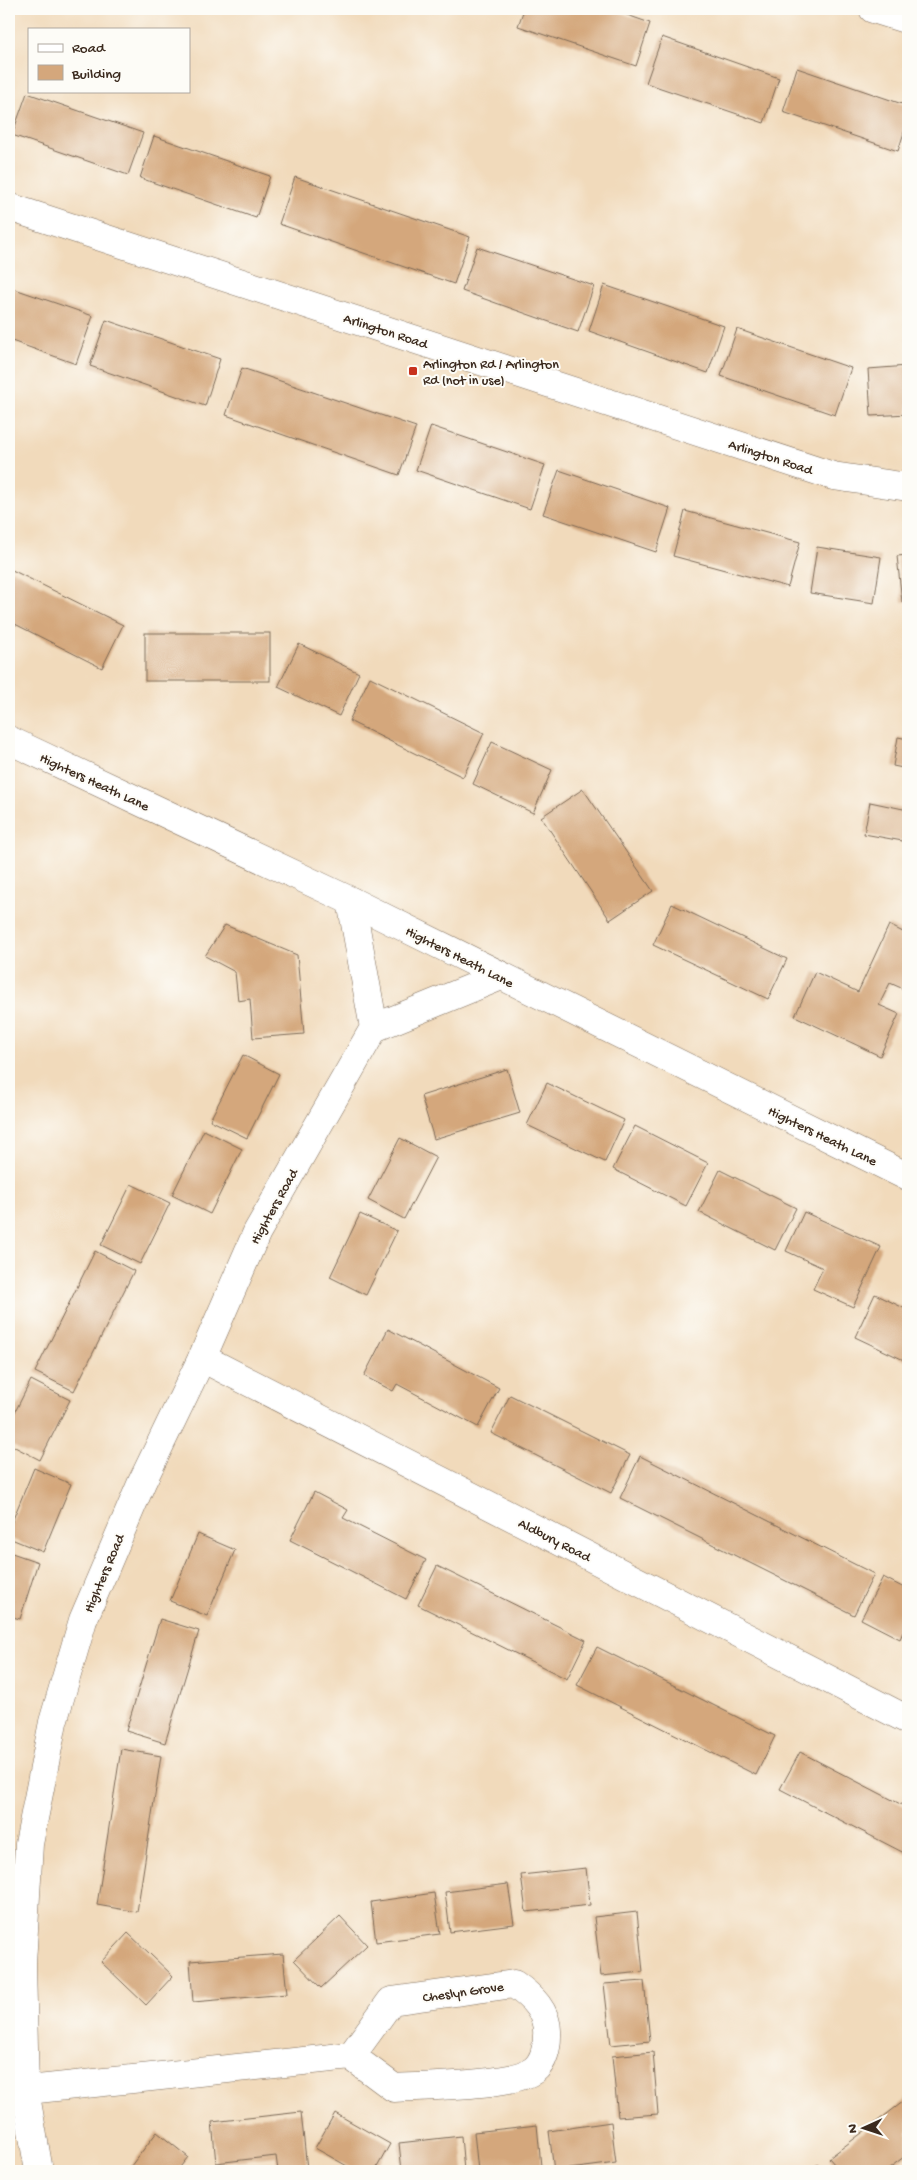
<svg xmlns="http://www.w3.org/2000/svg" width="917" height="2180" viewBox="0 0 917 2180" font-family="'Gochi Hand',sans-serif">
<rect width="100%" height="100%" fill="#fdfcf7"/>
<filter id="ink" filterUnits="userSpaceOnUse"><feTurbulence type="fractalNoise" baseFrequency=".02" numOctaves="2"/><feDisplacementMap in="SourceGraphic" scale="10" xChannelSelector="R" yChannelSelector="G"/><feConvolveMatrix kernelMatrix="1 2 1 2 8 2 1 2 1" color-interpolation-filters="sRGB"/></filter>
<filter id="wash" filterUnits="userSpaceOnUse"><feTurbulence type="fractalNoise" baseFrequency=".0096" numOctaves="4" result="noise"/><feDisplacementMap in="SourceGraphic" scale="20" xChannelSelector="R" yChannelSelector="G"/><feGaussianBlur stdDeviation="1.12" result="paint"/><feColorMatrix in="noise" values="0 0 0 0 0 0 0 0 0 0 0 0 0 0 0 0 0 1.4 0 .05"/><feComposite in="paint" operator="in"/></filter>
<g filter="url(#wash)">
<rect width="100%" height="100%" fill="#f1dabb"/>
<g id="blocks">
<g fill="#d4a77c">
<path d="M524 9H610L650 23 636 66 518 26Z"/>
<path d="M662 37 779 78 764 123 646 83Z"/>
<path d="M797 68 908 106V120L898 151 783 112Z"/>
<path d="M9 89 15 91 9 111Z"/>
<path d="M27 93 143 133 128 175 12 135Z"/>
<path d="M154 136 270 176 256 218 140 178Z"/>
<path d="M295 177 470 237 454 284 279 224Z"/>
<path d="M477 247 594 286 578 332 462 291Z"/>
<path d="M604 285 724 326 708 373 589 331Z"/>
<path d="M9 287 93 316 76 364 9 340Z"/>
<path d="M106 320 220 359 205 406 90 366Z"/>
<path d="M737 329 851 368 835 415 721 376Z"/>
<path d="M908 366V414L871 416 868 369Z"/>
<path d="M242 368 416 427 399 475 226 415Z"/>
<path d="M431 426 545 465 530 509 416 470Z"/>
<path d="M559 470 670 508 656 552 543 514Z"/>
<path d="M685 511 800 542 788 587 673 556Z"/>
<path d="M817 547 881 557 874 603 810 593Z"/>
<path d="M908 555V601L902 602 897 556Z"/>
<path d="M12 570 123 625 102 668 9 621V576Z"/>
<rect x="145" y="633" width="125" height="48"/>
<path d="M299 644 359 673 339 716 278 687Z"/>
<path d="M370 677 484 733 463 777 349 721Z"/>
<path d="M898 737 908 739V769L893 766Z"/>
<path d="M492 742 552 770 533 813 473 784Z"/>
<path d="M583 789 653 891 610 920 541 817Z"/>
<path d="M870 802 908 810V842L864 834Z"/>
<path d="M672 904 787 959 768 999 653 945Z"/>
<path d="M225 925 297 955 304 1034 253 1038 250 999 238 1001 235 972 205 956Z"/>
<path d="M889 925 905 933 908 925V991L890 983 879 1005 899 1014 880 1056 795 1016 815 972 858 992Z"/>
<path d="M243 1055 279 1074 247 1138 210 1120Z"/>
<path d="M507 1069 520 1113 434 1139 421 1096Z"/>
<path d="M547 1083 624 1120 605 1162 527 1125Z"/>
<path d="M635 1126 708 1163 686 1206 613 1169Z"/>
<path d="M204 1130 242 1149 210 1214 172 1195Z"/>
<path d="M400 1138 436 1157 404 1219 368 1200Z"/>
<path d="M720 1170 796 1208 775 1250 699 1212Z"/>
<path d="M131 1184 170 1203 140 1264 101 1245Z"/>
<path d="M804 1212 881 1247 853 1307 813 1289 823 1268 786 1251Z"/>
<path d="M360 1214 397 1231 366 1295 330 1277Z"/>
<path d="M95 1251 134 1271 74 1391 35 1372Z"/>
<path d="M875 1294 908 1310V1362L855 1337Z"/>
<path d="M388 1329 499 1388 478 1427 397 1384 393 1391 364 1376Z"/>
<path d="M31 1380 70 1400 40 1460 9 1444V1424Z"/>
<path d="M510 1395 630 1455 611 1493 491 1433Z"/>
<path d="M640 1456 874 1574 854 1615 620 1498Z"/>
<path d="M34 1468 71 1484 43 1552 9 1538V1529Z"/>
<path d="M314 1492 348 1510 343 1518 426 1560 406 1599 290 1540Z"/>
<path d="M198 1534 235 1550 207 1616 170 1601Z"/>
<path d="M9 1552 38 1562 20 1619 9 1616Z"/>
<path d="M437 1566 586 1640 567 1679 418 1605Z"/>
<path d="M883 1577 908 1590V1635L903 1632 900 1639 861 1619Z"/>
<path d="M160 1619 199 1631 165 1743 126 1731Z"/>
<path d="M597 1647 775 1736 756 1775 577 1685Z"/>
<path d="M121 1749 161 1756 137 1912 97 1905Z"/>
<path d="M800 1752 908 1808V1855L780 1789Z"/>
<path d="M586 1868 590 1905 526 1912 521 1875Z"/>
<path d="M508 1884 514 1924 450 1932 445 1892Z"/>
<path d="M434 1893 440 1934 376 1942 371 1902Z"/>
<path d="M637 1912 643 1972 601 1976 594 1917Z"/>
<path d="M340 1916 367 1945 321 1988 294 1960Z"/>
<path d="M128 1933 173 1976 146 2005 101 1962Z"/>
<path d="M283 1954 287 1994 193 2002 190 1961Z"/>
<path d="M644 1981 650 2041 611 2045 604 1984Z"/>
<path d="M653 2052 658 2114 618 2117 612 2056Z"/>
<path d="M908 2098V2154L885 2171H840L829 2158Z"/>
<path d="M301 2112 307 2169 278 2171 276 2156 216 2163 212 2122Z"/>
<path d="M335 2113 390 2144 375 2171H356L315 2148Z"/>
<path d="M611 2122 616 2163 554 2171 549 2131Z"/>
<path d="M537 2125 541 2166 478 2171 474 2132Z"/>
<path d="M157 2132 188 2157 177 2171H127Z"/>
<path d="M461 2136 464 2171H402L399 2143Z"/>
<path d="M818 2164 823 2171H808Z"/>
</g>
</g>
</g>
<g filter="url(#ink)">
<use href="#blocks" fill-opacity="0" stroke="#7b6855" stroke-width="1"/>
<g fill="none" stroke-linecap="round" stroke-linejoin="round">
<defs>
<g id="minor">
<path d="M873 9 908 20"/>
<path d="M9 207 833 476 908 487"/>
<path d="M374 1028 501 976"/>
<path d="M202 1358 908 1720"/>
<path d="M9 2092 351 2056 391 2001 514 1984C531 1996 549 2012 547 2036 547 2047 544 2062 534 2070 513 2086 424 2086 394 2088L351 2056"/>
<path d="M39 2171 25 2090 22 1964 29 1844 53 1722 83 1620 142 1482 202 1358 257 1232 374 1028 351 901"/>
</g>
<path id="tertiary" d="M9 740 351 901 908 1177"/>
</defs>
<use href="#minor" stroke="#7b6855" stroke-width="29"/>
<use href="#tertiary" stroke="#7b6855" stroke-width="29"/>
<use href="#minor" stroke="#fff" stroke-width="28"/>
<use href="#tertiary" stroke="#fff" stroke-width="28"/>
</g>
</g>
<rect fill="#c8321e" stroke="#fdfcf7" stroke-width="2" x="408" y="366" width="10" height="10" rx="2.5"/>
<g text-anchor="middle" stroke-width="4" stroke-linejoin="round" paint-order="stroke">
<g font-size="14" fill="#3b2a1e" stroke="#fdfcf7">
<text transform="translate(386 330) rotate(18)" y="5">Arlington Road</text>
<text transform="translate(771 456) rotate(18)" y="5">Arlington Road</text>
<text transform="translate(95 781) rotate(25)" y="5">Highters Heath Lane</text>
<text transform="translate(460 956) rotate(27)" y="5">Highters Heath Lane</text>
<text transform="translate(823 1135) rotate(26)" y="5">Highters Heath Lane</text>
<text transform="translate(273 1206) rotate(-61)" y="5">Highters Road</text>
<text transform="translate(555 1539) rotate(27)" y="5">Aldbury Road</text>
<text transform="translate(103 1573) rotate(-67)" y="5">Highters Road</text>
<text transform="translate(463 1991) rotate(-8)" y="5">Cheslyn Grove</text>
</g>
<g font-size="14" fill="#3b2a1e" stroke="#fdfcf7" text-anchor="start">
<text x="423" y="368">Arlington Rd / Arlington<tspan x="423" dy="16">Rd (not in use)</tspan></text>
</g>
</g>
<rect width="917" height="2180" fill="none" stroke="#fdfcf7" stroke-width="30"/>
<rect x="28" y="28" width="162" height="65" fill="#fdfcf7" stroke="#afa8a0"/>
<rect x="38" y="44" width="25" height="8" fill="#ffffff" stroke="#afa8a0"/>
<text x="72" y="52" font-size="15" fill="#3b2a1e">Road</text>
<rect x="38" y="65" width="25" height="15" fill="#d4a77c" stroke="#afa8a0"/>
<text x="72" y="78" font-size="15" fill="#3b2a1e">Building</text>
<g transform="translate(864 2128) rotate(267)" stroke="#fdfcf7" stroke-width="4" paint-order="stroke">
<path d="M0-4L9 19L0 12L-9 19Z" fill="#3b2a1e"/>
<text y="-8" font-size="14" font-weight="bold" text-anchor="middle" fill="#3b2a1e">N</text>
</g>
</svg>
